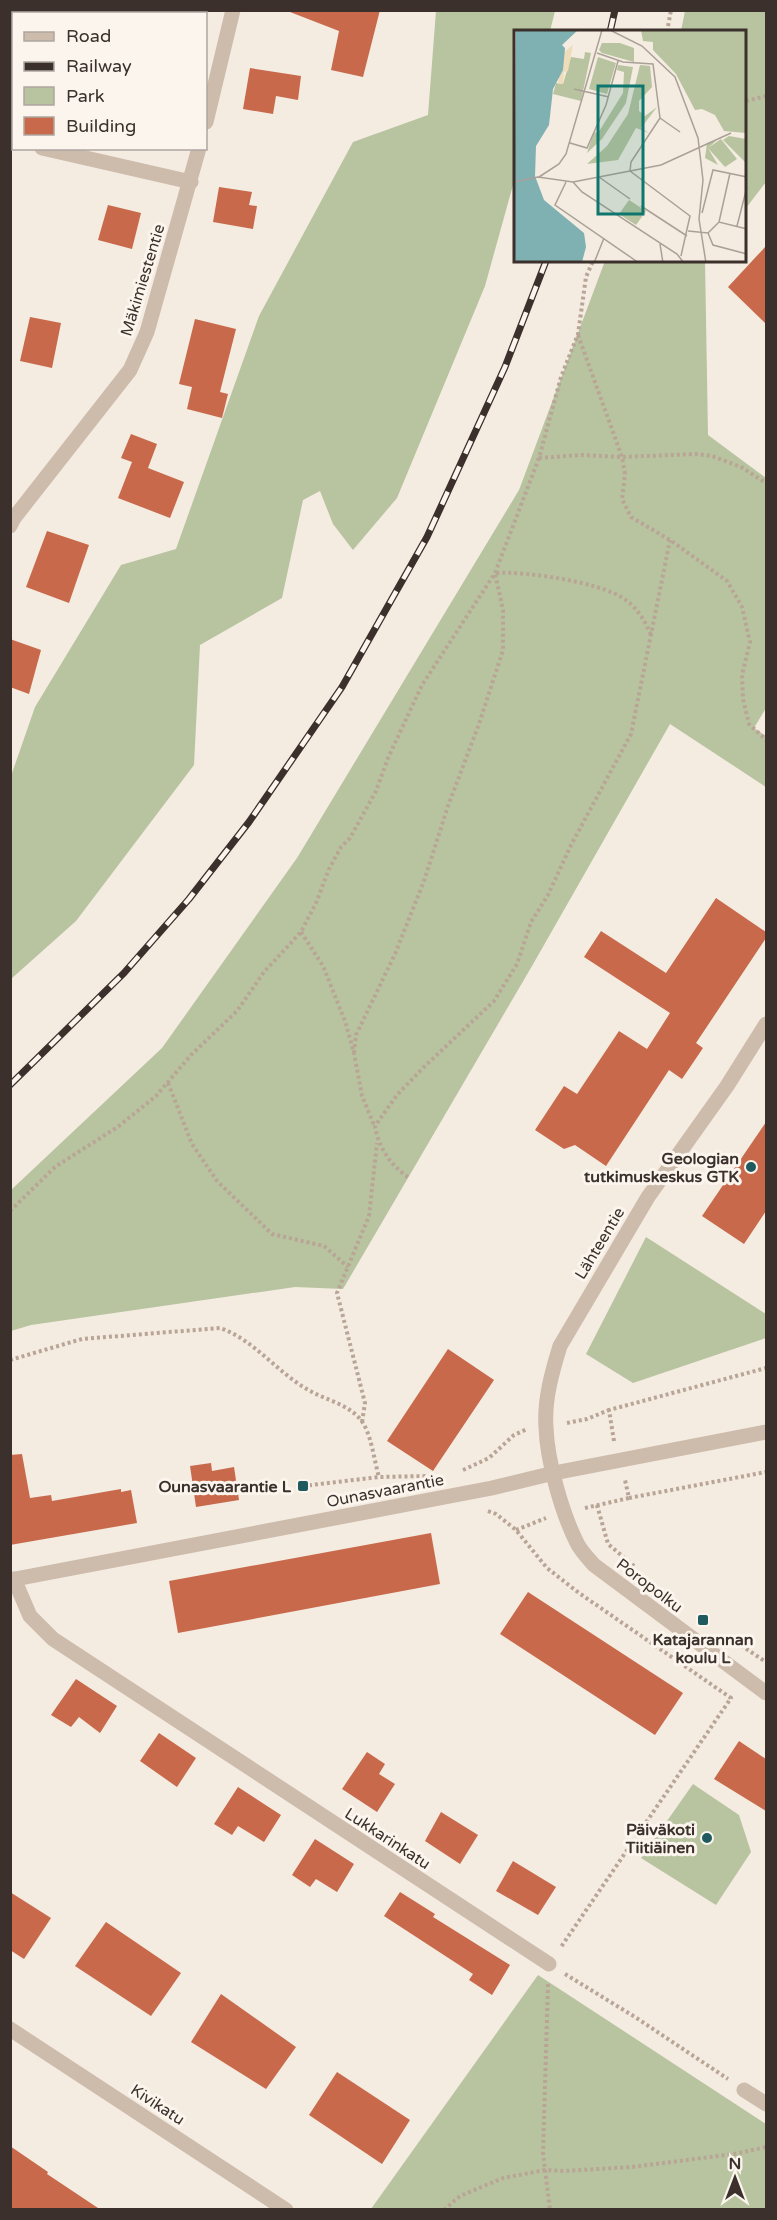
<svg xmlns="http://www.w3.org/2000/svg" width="777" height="2220" viewBox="0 0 777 2220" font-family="'Varela Round',sans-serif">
<rect width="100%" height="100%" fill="#f4ebe1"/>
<g fill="#b8c4a0">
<path d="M10 11 11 10 207 11 206 16V14H14L13 112 10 111Z"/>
<path d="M436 11H555L550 31 516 32V174L485 286 397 498 353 550 333 524 320 491 303 500 282 598 200 645 194 765 76 921 11 979V776L35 707 121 565 176 549 259 316 353 142 428 115Z"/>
<path d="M685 11H766V182L746 208V32L681 31Z"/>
<path d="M605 261H705L708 435 766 478V708L754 728 766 736V787L670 724 532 966 343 1289 295 1287 31 1325 11 1331V1190L162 1048 297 858 519 490Z"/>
<path d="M646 1237 766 1314V1338L633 1383 586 1354Z"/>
<path d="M693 1784 739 1815 751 1852 716 1905 641 1858Z"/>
<path d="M538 1975 766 2124V2209H371Z"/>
</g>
<g fill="#c8694b">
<path d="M290 10H380L363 77 331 70 339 31 290 12Z"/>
<path d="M250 68 301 76 298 100 276 96 273 114 243 109Z"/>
<path d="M219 187 252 192 249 205 257 206 253 229 213 222Z"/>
<path d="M108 205 141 213 132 249 98 240Z"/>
<path d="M766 246V324L728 287Z"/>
<path d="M30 317 61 323 52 368 20 361Z"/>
<path d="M195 319 236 329 220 392 228 394 222 418 187 409 192 387 179 384Z"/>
<path d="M131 434 157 444 148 468 184 482 170 518 118 498 132 462 121 458Z"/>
<path d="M47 531 89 545 69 603 26 587Z"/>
<path d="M10 639 41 650 29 694 10 687Z"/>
<path d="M716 898 766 932V938L696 1043 703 1048 682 1079 669 1070 606 1166 575 1145 564 1149 535 1130 564 1086 577 1094 619 1031 647 1049 670 1013 584 957 601 931 666 973Z"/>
<path d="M766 1122V1211L744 1244 702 1216Z"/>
<path d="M448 1349 494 1380 433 1471 387 1441Z"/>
<path d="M22 1454 30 1498 51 1495 52 1501 121 1489V1492L131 1490 137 1523 10 1545V1455Z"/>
<path d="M211 1463 212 1471 234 1467 239 1500 196 1507 190 1466Z"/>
<path d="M431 1533 440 1584 178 1633 169 1581Z"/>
<path d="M528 1592 683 1693 655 1735 500 1634Z"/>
<path d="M76 1679 117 1706 100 1733 79 1717 71 1727 51 1715Z"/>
<path d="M159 1733 196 1758 177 1787 140 1761Z"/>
<path d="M739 1741 766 1759V1811L714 1779Z"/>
<path d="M367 1752 385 1764 379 1774 395 1784 377 1812 342 1789Z"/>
<path d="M238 1787 281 1815 264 1842 238 1826 232 1835 214 1824Z"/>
<path d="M441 1812 478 1835 460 1864 425 1841Z"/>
<path d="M315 1839 354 1864 337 1892 316 1879 310 1887 292 1875Z"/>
<path d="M513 1861 556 1887 538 1915 496 1891Z"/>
<path d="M10 1892 51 1918 24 1959 10 1950Z"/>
<path d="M400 1892 435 1914 433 1917 510 1965 492 1995 469 1980 473 1974 384 1916Z"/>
<path d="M106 1922 181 1973 151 2016 75 1966Z"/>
<path d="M221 1994 296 2047 266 2089 191 2042Z"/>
<path d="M337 2072 410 2120 382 2164 309 2115Z"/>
<path d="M10 2146 48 2172 47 2174 101 2210H10Z"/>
</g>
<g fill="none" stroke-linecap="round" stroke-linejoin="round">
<g stroke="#b9a596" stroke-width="4" stroke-dasharray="3 3" stroke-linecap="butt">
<path d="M667 32 671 10"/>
<path d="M746 101 766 96"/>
<path d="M578 335 622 457 625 474 622 499 631 517 670 540 727 581 742 607 750 642 742 675 743 699 749 724 766 740"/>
<path d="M539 458 581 455 622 457 696 454 712 456 741 467 766 483"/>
<path d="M301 932 323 966 345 1021 354 1053 362 1096 374 1125"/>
<path d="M354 1053 356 1035 395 954 424 881 448 806 479 724 503 650V610L495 573C526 571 598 582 623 598 638 608 644 620 651 635"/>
<path d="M168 1083 192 1144 217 1181 272 1234 324 1246 348 1267"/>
<path d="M408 1177C390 1165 378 1146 375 1126L397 1095 424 1067 494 1001 517 964 531 922 548 895 571 845 631 734 670 540"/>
<path d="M10 1211 55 1167 119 1126 156 1096 191 1055 237 1011 264 972 301 932 316 903 329 869 341 847 350 838 376 791 388 758 422 685 495 573 539 458 561 377 578 334 586 277 593 261"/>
<path d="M10 1360 82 1339 220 1328C255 1340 279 1375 312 1392 329 1401 351 1405 363 1423 372 1438 374 1460 379 1477"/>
<path d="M362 1422 365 1403 337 1293 369 1216 377 1143"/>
<path d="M567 1423 587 1419 609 1410"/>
<path d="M614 1441 609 1410 766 1368"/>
<path d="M463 1470 489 1458 514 1435 527 1429"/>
<path d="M303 1486 379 1477 429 1476"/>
<path d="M629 1498 766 1472"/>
<path d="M597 1505 608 1544 634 1566"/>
<path d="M585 1508 629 1498 625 1480"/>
<path d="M488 1511 496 1514 516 1530 547 1568 579 1593 731 1698 561 1947"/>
<path d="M516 1530 546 1518"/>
<path d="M736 1642 766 1662"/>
<path d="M565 1974 635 2017 728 2079"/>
<path d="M548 1984 543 2153 550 2210"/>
<path d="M444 2210 460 2196 503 2178 545 2170 564 2171 632 2167 734 2154 766 2147"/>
</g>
<g stroke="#cdbbac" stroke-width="15">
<path d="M206 122 233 10"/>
<path d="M10 141 14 142"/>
<path d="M42 148 191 182"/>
<path d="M10 526 14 518 130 370 147 332 199 148"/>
<path d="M766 1024 727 1086 648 1197 560 1346C552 1372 544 1400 546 1427 547 1461 562 1513 577 1543 581 1551 588 1558 594 1565L766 1693"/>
<path d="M14 1579 30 1616 53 1639 549 1964"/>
<path d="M10 1580 492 1488 554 1473 766 1432"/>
<path d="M10 2029 286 2210"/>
<path d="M744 2090 766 2104"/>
</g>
<defs>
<g id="rail">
<path d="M610 32 615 10"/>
<path d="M10 1085 124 973 189 899 249 822 342 687 427 537 505 367 546 261"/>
</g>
</defs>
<use href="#rail" stroke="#3b302b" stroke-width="7"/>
<use href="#rail" stroke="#fbf5ee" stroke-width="4.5" stroke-dasharray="14" stroke-linecap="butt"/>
</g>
<g fill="#1f5a5e" stroke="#fbf5ee" stroke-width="2">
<circle cx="751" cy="1167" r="6"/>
<rect x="297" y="1480" width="12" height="12" rx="3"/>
<rect x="697" y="1614" width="12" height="12" rx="3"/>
<circle cx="707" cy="1838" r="6"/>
</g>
<g text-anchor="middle" stroke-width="6" stroke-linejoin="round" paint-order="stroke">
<g font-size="16" fill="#3b302b" stroke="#fbf5ee">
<text transform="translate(142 280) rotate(-73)" y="6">Mäkimiestentie</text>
<text transform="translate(599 1243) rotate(-59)" y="6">Lähteentie</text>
<text transform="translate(385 1490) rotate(-11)" y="6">Ounasvaarantie</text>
<text transform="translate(650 1585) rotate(37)" y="6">Poropolku</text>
<text transform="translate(388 1838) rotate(33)" y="6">Lukkarinkatu</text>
<text transform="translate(158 2104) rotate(33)" y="6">Kivikatu</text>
</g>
<g font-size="16" font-weight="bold" fill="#3b302b" stroke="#fbf5ee" text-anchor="end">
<text x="739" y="1164">Geologian<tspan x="739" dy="18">tutkimuskeskus GTK</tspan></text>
<text x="291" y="1492">Ounasvaarantie L</text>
<text x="703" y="1645" text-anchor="middle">Katajarannan<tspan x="703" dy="18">koulu L</tspan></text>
<text x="695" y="1835">Päiväkoti<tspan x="695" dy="18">Tiitiäinen</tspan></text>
</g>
</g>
<g transform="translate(514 30)">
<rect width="232" height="232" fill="#f4ebe1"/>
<path d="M127 0H232V103L210 101 201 85 188 79 181 80 162 44 139 20V12L129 11ZM88 13H106L120 18V32L88 23 85 20ZM71 22 77 23 67 71 39 64 42 53 49 54 57 27 70 29ZM84 27 102 33 93 64 75 59ZM104 35 119 37 112 73 88 109 73 123 80 102 84 103 109 63 110 42 103 40ZM126 35 136 36 138 57 125 71V81L131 86 143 77 127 98 135 103 122 98 104 130 73 134 93 116 114 84ZM215 106 232 109V133L209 110ZM207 109 223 129 211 137 194 118 204 135 191 128 193 113 202 111 194 118ZM115 170 132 181 122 195 105 184Z" fill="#b8c4a0"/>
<path d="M59 15 54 41 50 42 49 54H44L49 23Z" fill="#efdcb8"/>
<path d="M2 0H64L48 15 51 18 49 40 39 59 35 95 22 116 21 146 30 170 70 203 72 217 68 232 0 233Z" fill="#7fb0b2"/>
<path fill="none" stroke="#aaa098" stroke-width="1.5" d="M96 0 128 16 161 47 184 108 189 150M83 23 109 32 139 34 146 88 117 132 116 141M60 59 95 67M146 88 166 102M56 113 73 118 92 75 104 31M116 141 176 186 167 226M25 147 45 134 52 124 88 0M85 147 116 169M189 150 185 189 192 233M0 152 24 147 59 152 147 135 217 103M52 152 41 175 125 233M59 152 68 162 163 224 170 233M127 176 173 206M188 183 199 140 233 147M205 192 216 143M223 196 233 157M174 201 194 203 205 192 233 199M194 203 199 215 233 224M146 214 149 233M80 233 90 208"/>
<path fill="#0f766e" fill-opacity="0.15" stroke="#0f766e" stroke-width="3" d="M84 56H129V184H84Z"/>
<rect width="232" height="232" fill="none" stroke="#3b302b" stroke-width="3"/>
</g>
<rect width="777" height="2220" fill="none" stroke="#3b302b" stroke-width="24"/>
<rect x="12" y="12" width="195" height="138" fill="#fbf5ee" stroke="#aea6a0" stroke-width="1.5"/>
<rect x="24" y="32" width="30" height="9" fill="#cdbbac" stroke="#aea6a0" stroke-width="1.5"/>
<text x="66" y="42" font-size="18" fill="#3b302b">Road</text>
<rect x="24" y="62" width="30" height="9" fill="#3b302b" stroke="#aea6a0" stroke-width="1.5"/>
<text x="66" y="72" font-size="18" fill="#3b302b">Railway</text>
<rect x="24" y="87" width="30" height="18" fill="#b8c4a0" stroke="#aea6a0" stroke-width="1.5"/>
<text x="66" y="102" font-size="18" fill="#3b302b">Park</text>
<rect x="24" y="117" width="30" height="18" fill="#c8694b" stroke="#aea6a0" stroke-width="1.5"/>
<text x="66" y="132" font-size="18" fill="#3b302b">Building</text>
<g transform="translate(735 2178)" stroke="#fbf5ee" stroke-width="4.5" paint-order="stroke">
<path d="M0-4.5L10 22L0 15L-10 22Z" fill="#3b302b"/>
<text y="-9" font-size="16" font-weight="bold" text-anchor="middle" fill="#3b302b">N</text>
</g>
</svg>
